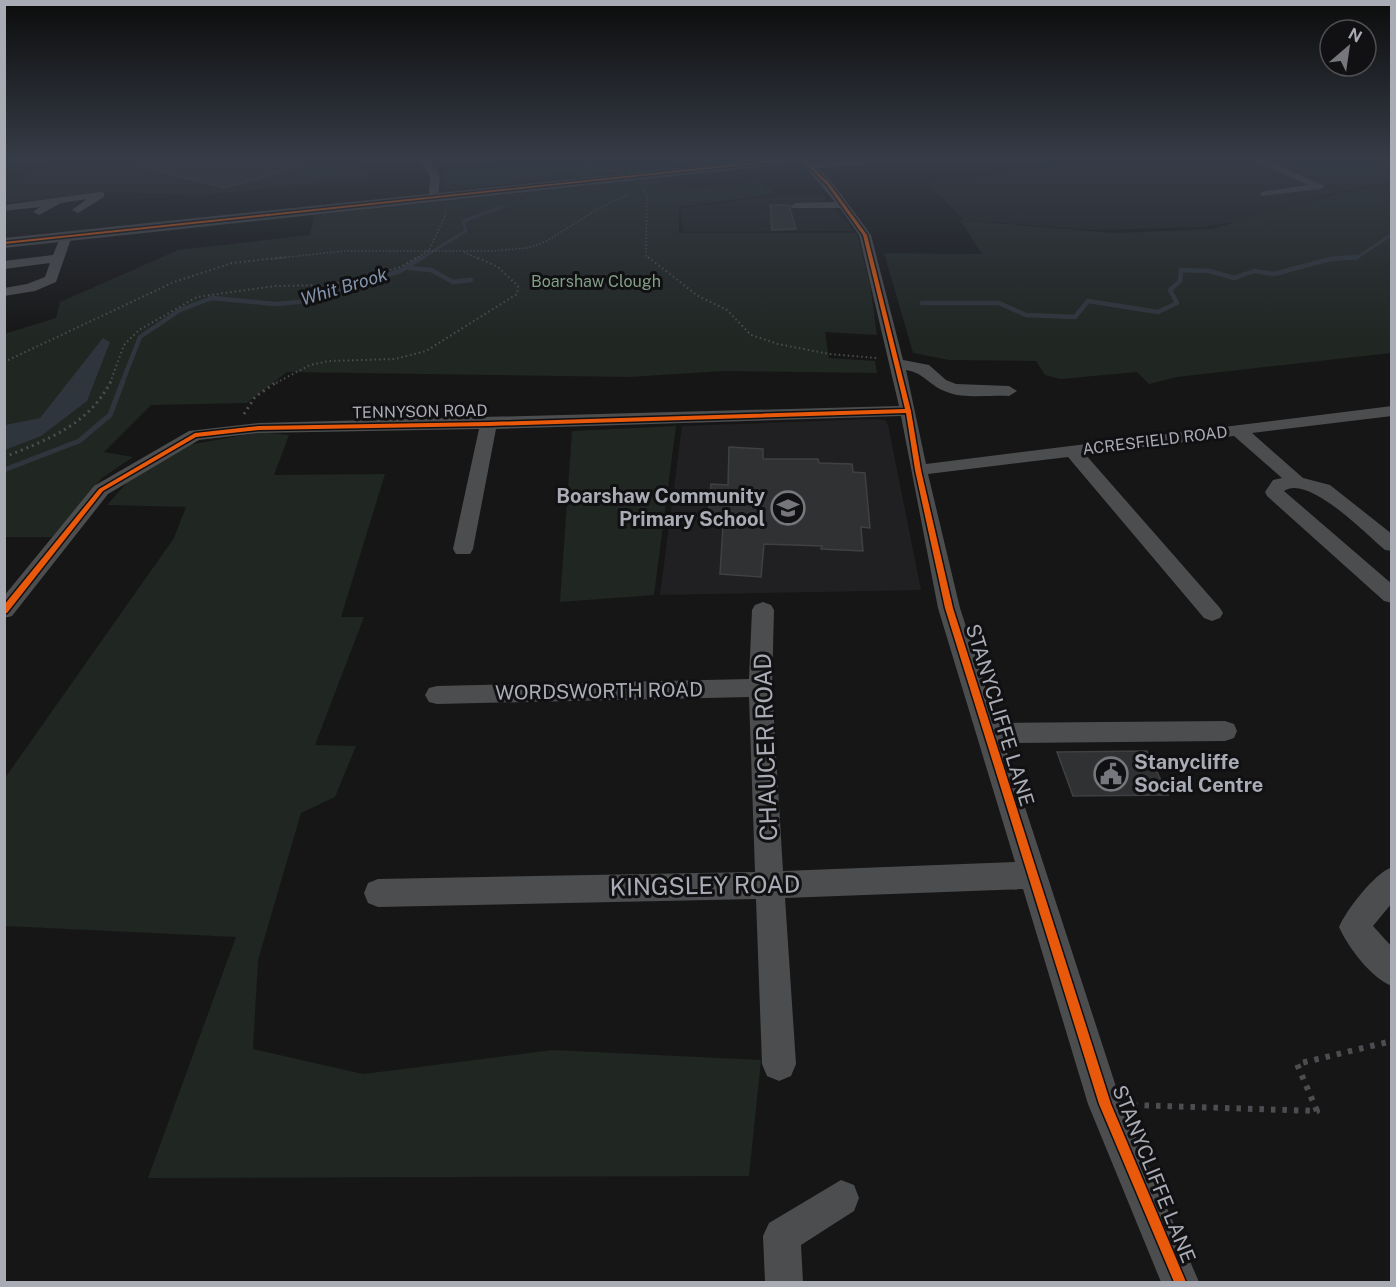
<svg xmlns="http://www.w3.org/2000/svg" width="1396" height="1287" viewBox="0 0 1396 1287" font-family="'Public Sans',sans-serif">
<rect width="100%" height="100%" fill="#161616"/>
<g fill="#202022">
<path d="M61 160H357L367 171 368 178 202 195 110 192 5 203V185Z"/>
<path d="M1092 160H1391V182L1331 193 1265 219 1197 227 1096 230 964 220 930 186 933 182 988 176Z"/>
<path d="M780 195H822L854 231 683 232 680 208Z"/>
<path d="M873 419 885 420 888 425 921 590 660 595 682 426Z"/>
</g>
<g fill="#202622">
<path d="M511 160H738L445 191 444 171 512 165Z"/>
<path d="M1282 160H1391V177L1342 185Z"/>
<path d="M345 166 349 175 294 181 292 172Z"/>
<path d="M658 179 668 191 759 182 777 194 679 207V233H857L870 284 877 335 825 332 829 358 875 361 877 373 723 371 630 377 287 372 247 403 151 405 104 452 133 457 102 478 52 537H5L4 334 56 318 60 302 178 250 310 235 314 215Z"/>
<path d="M1391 184V353L1177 377 1149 384 1137 372 1060 379 1045 375 1036 361 949 360 913 353 884 253 982 254 960 220 1115 233 1212 229 1337 194Z"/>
<path d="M676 426 654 595 560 602 572 431Z"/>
<path d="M262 432 289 435 274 475 385 474 341 617H364L315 745 356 746 335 797 301 813 258 960 253 1049 363 1074 553 1050 761 1060 749 1176 148 1178 236 937 5 926V778L174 538 186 507 107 505 132 477 188 445Z"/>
</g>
<path fill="#2f353c" d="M103 338 110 342 87 401 41 436 5 450V425L40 418Z"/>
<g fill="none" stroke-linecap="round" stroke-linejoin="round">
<g stroke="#2f353c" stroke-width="3">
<path d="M557 170 618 160"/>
<path d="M420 259 466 231 463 221 502 207"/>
<path d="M1355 259 1391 235 1392 222"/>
</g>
<g stroke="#2f353c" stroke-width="4.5">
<path d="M409 268 431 270 453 282 471 280"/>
<path d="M922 303H999L1026 315 1075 317 1088 301 1158 312 1177 303 1170 290 1180 281 1181 270 1209 271 1234 278 1254 271 1274 274 1330 259 1357 257"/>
<path d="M122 383 140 337 180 310 212 298 275 304 299 302 400 271 423 257"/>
</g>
<path stroke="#2f353c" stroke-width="5" d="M4 470 79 441 110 415 123 381"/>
</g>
<g fill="#303132" stroke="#3f4042" stroke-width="1.5">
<path d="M137 160H307V165L225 188 136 166Z"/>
<path d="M770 205H789L796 229 772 230Z"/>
<path d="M729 447 763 449V459H818L819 463 852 464 853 472 865 473 870 528 861 527 863 551 821 549 822 546 764 544 761 577 720 574 723 526 708 524 711 484 728 485Z"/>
<path d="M1147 751 1168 795 1073 796 1057 752Z"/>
</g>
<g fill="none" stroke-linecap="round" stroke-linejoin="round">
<g stroke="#4d4d51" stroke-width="1.5" stroke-dasharray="1.5 2" stroke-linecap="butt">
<path d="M643 190 647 195 646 256 650 259"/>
<path d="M464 252 479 259"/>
<path d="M271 259 343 251H492L527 248 545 242 598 209 631 193"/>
<path d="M415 259 429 250 445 216V210"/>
</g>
<g stroke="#4d4d51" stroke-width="2" stroke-dasharray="1.5 3" stroke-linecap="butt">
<path d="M648 257 698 296 727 310 751 335 778 344 829 354 877 358"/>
<path d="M4 362 174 282 232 263 285 257"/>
<path d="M110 383 124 345 139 330 197 297 275 286 331 285 401 267 417 257"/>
<path d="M276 383 310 365 329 361 395 359 426 351 517 294 518 286 498 267 476 257"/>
</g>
<g stroke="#4d4d51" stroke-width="3" stroke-dasharray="2 4" stroke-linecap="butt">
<path d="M244 414 255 397 278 381"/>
<path d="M4 457C47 440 89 425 111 381"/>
</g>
<path stroke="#4d4d51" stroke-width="6" stroke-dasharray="4.5 7" stroke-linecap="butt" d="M1133 1105 1317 1111 1297 1064 1392 1041"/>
<g fill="#4c4d4f" fill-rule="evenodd">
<path d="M419 160H429L440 176 438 198 429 196 430 176Z"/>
<path d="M799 160H809L813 163 889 160 884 163 818 168 832 182 871 235 903 360 929 365 946 380 956 384 1009 386 1017 391 1009 396C990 395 964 399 947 392 929 386 925 373 906 370L926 464 1392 406V416L1252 433 1303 478 1330 485 1392 534V551L1385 550C1366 534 1308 474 1284 491L1392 584V603L1384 601 1267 496 1265 492 1273 480 1282 478 1234 436 1085 454 1220 608 1223 613 1220 618 1212 621 1204 618 1068 457 928 474 960 608 997 723 1225 721 1234 724 1237 731 1234 738 1225 741 1004 743 1121 1102 1199 1282H1161L1088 1104 1023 889 785 898 796 1064 791 1076 779 1081 767 1076 762 1064 756 899 378 907 368 903 364 893 368 883 378 879 755 872 749 697 437 704 429 702 425 695 429 688 437 686 749 679 752 610 755 605 763 602 771 605 774 610 772 688 783 871 1015 862 938 608 901 416 496 429 473 549 470 554H456L453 549 479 429 259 433 199 440 108 494 12 616 4 618V596L94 486 189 431 259 423 899 406 859 235 840 208H792L790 206 796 203 835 202Z"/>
<path d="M1253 160H1266L1325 186 1320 189 1261 196V192L1308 185Z"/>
<path d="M100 192 104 193V197L78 213 72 210 87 199 61 203 39 215 33 212 40 207 4 211V205Z"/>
<path d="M62 233 72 236 56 282 35 291 4 296V288L27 284 45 277 50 263 4 269V261L53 255Z"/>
<path d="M1392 867V903L1373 926 1392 947V986C1371 978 1348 947 1339 927 1347 909 1374 874 1392 867Z"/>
<path d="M841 1180 854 1185 859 1198 854 1211 801 1245 803 1282H765L763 1236 769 1223Z"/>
</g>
<path fill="#49494c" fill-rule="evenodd" d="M756 160H794L788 164 4 248V238Z"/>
<defs>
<g id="cycleway">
<path d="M775 160 774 162 4 244V242Z"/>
<path d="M802 160H805L829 183 867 235 911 411 921 470 953 608 1111 1104 1186 1282H1174L1099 1104 945 608 915 470 906 413 489 426 259 430 196 437 103 491 7 613H4V605L99 489 195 433 259 426 489 422 905 409 863 235 827 185Z"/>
</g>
</defs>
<use href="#cycleway" stroke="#111012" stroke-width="3"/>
<use href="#cycleway" fill="#e8590c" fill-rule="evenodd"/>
</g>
<linearGradient id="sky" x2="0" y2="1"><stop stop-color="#0c0c0c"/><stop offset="0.47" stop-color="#363c47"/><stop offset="1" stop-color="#363c47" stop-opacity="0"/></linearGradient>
<rect width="1396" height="340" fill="url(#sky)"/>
<defs>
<symbol id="school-ring" viewBox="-11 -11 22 22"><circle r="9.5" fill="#111012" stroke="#76777d" stroke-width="1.5"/><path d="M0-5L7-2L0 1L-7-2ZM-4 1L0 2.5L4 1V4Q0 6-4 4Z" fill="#76777d"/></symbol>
<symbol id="civic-ring" viewBox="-11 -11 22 22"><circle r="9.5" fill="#111012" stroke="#76777d" stroke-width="1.5"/><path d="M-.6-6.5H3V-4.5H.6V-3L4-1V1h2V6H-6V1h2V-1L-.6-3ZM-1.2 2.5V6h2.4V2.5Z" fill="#76777d"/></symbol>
</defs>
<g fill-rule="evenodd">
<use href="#school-ring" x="769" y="489" width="38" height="38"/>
<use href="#civic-ring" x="1092" y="755" width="38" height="38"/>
</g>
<g text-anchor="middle" stroke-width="6" stroke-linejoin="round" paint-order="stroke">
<g font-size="16" fill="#829e88" stroke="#111012">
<text x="596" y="287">Boarshaw Clough</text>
</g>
<g font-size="16" fill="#a9abb5" stroke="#111012">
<text transform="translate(420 411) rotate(-1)" y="6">TENNYSON ROAD</text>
<text transform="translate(1155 440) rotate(-7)" y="6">ACRESFIELD ROAD</text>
</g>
<g font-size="18" font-style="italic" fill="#8494ac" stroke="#111012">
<text transform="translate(344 287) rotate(-17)" y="6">Whit Brook</text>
</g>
<g font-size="20" font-weight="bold" fill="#a9abb5" stroke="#111012" text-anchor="end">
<text x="765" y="503">Boarshaw Community<tspan x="765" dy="23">Primary School</tspan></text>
<text x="1134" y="769" text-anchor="start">Stanycliffe<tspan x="1134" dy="23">Social Centre</tspan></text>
</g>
<g font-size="20" fill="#a9abb5" stroke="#111012">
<text transform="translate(599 691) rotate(-1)" y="7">WORDSWORTH ROAD</text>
<text transform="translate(1000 715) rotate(73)" y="7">STANYCLIFFE LANE</text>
<text transform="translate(1154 1174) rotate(68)" y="7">STANYCLIFFE LANE</text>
</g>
<g font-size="24" fill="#a9abb5" stroke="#111012">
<text transform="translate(766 747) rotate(-92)" y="8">CHAUCER ROAD</text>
<text transform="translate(705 886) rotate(-1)" y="8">KINGSLEY ROAD</text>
</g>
</g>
<rect width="1396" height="1287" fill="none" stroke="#a9abb5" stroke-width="12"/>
<g transform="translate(1348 48) rotate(29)"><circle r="28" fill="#111012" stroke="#4e4e53" stroke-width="1.5"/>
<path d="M0-4.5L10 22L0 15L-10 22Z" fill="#76777d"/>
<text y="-9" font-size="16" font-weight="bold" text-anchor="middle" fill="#a9abb5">N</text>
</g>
</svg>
